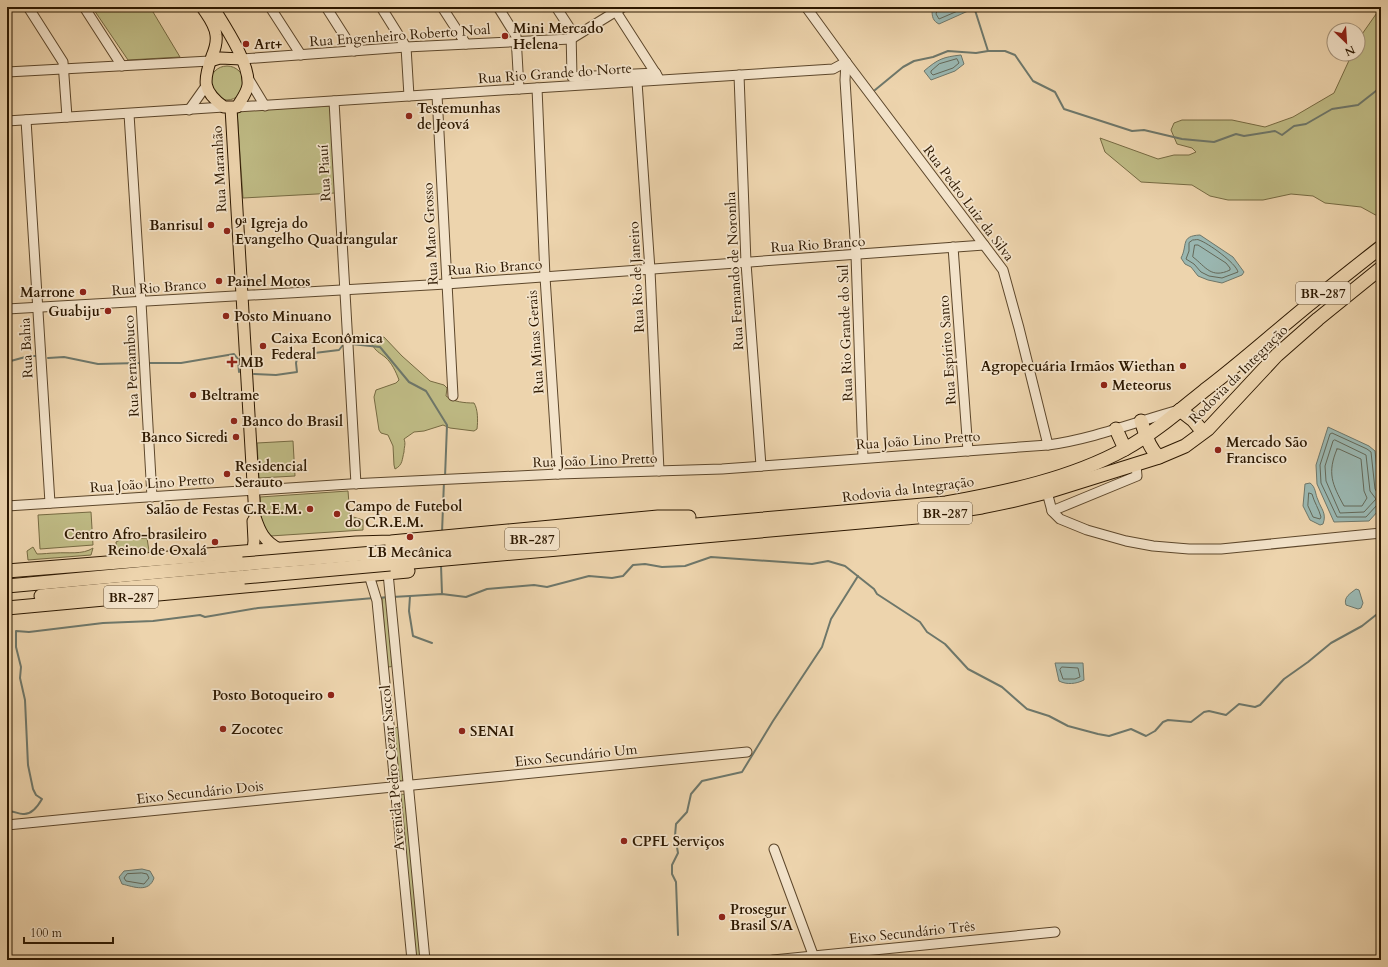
<svg xmlns="http://www.w3.org/2000/svg" width="1388" height="967" viewBox="0 0 1388 967" font-family="Cardo,serif">
<rect width="100%" height="100%" fill="#edd4ad"/>
<filter id="stains"><feTurbulence type="fractalNoise" baseFrequency=".005" numOctaves="4"/><feColorMatrix values="0 0 0 0 .2 0 0 0 0 .09 0 0 0 0 .02 0 0 0 .5 -.17"/></filter>
<radialGradient id="worn" r=".72"><stop offset=".6" stop-color="#630" stop-opacity="0"/><stop offset="1" stop-color="#630" stop-opacity=".3"/></radialGradient>
<g fill="#bfbb85" stroke="#766a42">
<path d="M92 7H150L180 57 128 60Z"/>
<path d="M1381 7V218L1361 207 1325 203 1313 196 1291 194 1263 200H1228L1210 196 1192 185 1141 182 1105 152 1100 138 1158 159 1174 155H1189L1196 152 1192 148 1177 144 1171 130 1174 123 1182 120H1232L1265 127 1293 117 1334 93 1352 54H1358V41L1360 37Z"/>
<circle cx="227" cy="83" r="17"/>
<path d="M330 106 335 193 243 198 237 111Z"/>
<path d="M384 337 402 356 430 381 444 385 447 388 446 396C453 402 465 403 474 403 478 409 478 421 477 429L474 431 450 428 443 425 424 431 414 432 404 439C406 444 404 447 404 452 402 459 403 465 395 469L394 465 393 446 388 435 381 433 379 430 374 397 376 390 396 383 399 380C396 372 392 363 385 357 380 353 375 351 372 344L377 339Z"/>
<path d="M293 441 295 476 259 478 257 443Z"/>
<path d="M348 491 350 516 363 520V530L270 536 262 525 260 497Z"/>
<path d="M91 512 93 545 40 549 38 515Z"/>
<path d="M147 538 149 551C138 557 132 552 121 556L117 554 116 542 122 539Z"/>
<path d="M33 547 37 554C44 554 49 553 56 553 67 552 83 555 93 548L91 555 28 560 27 551Z"/>
<path d="M388 597 394 665 390 667 387 666 382 598Z"/>
<path d="M397 727 400 730 404 778 402 782 399 779 393 730Z"/>
<path d="M403 794 406 796 421 960H415L400 799 401 795Z"/>
</g>
<g fill="#9ab7b1" stroke="#6e776a">
<path d="M936 7H977L939 24C933 21 932 17 932 10Z"/>
<path d="M961 55 964 64 955 71 931 80 924 71C938 59 943 57 961 55Z"/>
<path d="M1200 235 1233 257 1244 272 1242 275 1222 283 1208 280 1198 276 1191 267 1185 264 1181 258C1188 245 1180 236 1200 235Z"/>
<path d="M1328 427 1369 446 1375 451 1380 500 1379 510 1369 521 1334 522 1317 484 1316 465Z"/>
<path d="M1310 483C1316 487 1315 494 1318 500 1321 509 1327 513 1323 524L1320 525 1310 520 1303 506 1305 484Z"/>
<path d="M1356 589 1359 590 1363 603 1361 608 1358 609 1346 605C1343 597 1351 593 1356 589Z"/>
<path d="M1055 663H1083L1084 680C1076 684 1067 685 1059 681Z"/>
<path d="M142 869 150 871 154 878C149 893 134 887 122 884L119 877 124 871Z"/>
</g>
<g fill="none" stroke-linecap="round" stroke-linejoin="round">
<g stroke="#646858" stroke-width="1">
<path d="M938 7 936 14 939 19 967 7"/>
<path d="M957 59 959 63 953 68 933 75 931 73V71L939 64Z"/>
<path d="M1193 240C1195 240 1198 239 1199 240 1208 243 1236 263 1238 272L1222 278 1209 276 1201 272 1194 264 1186 259 1189 251V243Z"/>
<path d="M1195 245H1198L1226 263 1230 268V270C1211 279 1206 267 1193 257Z"/>
<path d="M1335 440 1366 455 1370 491 1376 499 1364 512 1340 513 1326 481 1325 466 1333 441Z"/>
<path d="M1337 449H1339L1361 459 1364 491 1367 498 1362 506H1344C1332 484 1327 473 1337 449Z"/>
<path d="M1309 493 1312 494C1314 502 1319 509 1321 517L1320 519 1313 517 1308 506Z"/>
<path d="M1381 493 1377 492 1375 489 1371 452 1367 449 1332 433 1330 434 1320 465 1321 483 1337 517H1366L1377 505 1381 504"/>
<path d="M1062 667 1078 668 1080 677 1075 679H1063L1060 670Z"/>
<path d="M142 873 147 874 149 878 144 884 126 881 124 878 127 874Z"/>
</g>
<g stroke="#6e776a" stroke-width="2">
<path d="M974 7 988 51"/>
<path d="M875 90 903 67 914 61 933 57 948 51 976 53 988 51H1005L1015 55 1033 81 1055 92 1064 109 1132 131 1144 130 1182 139 1214 142 1236 134 1244 136 1275 131 1282 135 1294 126 1306 124 1332 109 1358 105 1381 87"/>
<path d="M351 344 380 347 409 382 426 391 447 425 445 477"/>
<path d="M48 358 64 357 98 364 139 363"/>
<path d="M7 362 29 356H37"/>
<path d="M149 363H181L234 354 238 359 239 372"/>
<path d="M254 374 276 375 297 372 296 363 298 355 339 350 343 345"/>
<path d="M442 533 444 481"/>
<path d="M441 565 442 594"/>
<path d="M392 597 410 596"/>
<path d="M378 598 388 597"/>
<path d="M432 643 413 636 409 611 410 596 442 594 466 597 487 589 534 585 547 587 589 576 612 578 623 576 633 565 645 564 662 567 685 566 711 557 812 564 828 561 845 566 874 589 877 594 920 622 927 632 945 644 968 669 1002 687 1027 709 1049 716 1068 726 1098 734 1109 736 1131 729 1146 736 1155 731 1163 722 1168 720 1191 722 1204 712 1209 711 1226 715 1239 704 1255 707 1260 705 1284 679 1308 662 1331 643 1362 626 1381 611"/>
<path d="M7 812C13 810 17 814 23 814 32 815 38 806 42 799L36 795 33 789 28 765 25 700 20 678 21 667 16 647V631L29 632 103 623 153 621 200 615 205 617 258 608 374 598"/>
<path d="M678 935 676 882 672 874V865L678 853 675 836 676 824 687 812 691 794 702 781 742 772 773 721 822 647 831 619 858 576"/>
</g>
<defs>
<g id="minor">
<path d="M28 7 63 62 67 117"/>
<path d="M84 7 122 66"/>
<path d="M270 7 301 55"/>
<path d="M326 7 354 51"/>
<path d="M381 7 406 47 409 96"/>
<path d="M442 7 466 44"/>
<path d="M498 7 516 36 519 89"/>
<path d="M556 7 571 30 572 77 656 73"/>
<path d="M613 7 658 77"/>
<path d="M806 7 846 62 1003 270 1019 328 1048 445"/>
<path d="M242 59 406 47 571 39 623 7"/>
<path d="M846 62 845 80 856 255 863 458"/>
<path d="M7 72 210 61"/>
<path d="M739 75 746 263 761 466"/>
<path d="M248 78 265 106"/>
<path d="M637 82 650 270 659 471"/>
<path d="M537 88 545 277 558 474"/>
<path d="M437 95 453 396"/>
<path d="M334 101 356 484"/>
<path d="M237 107 833 69 846 62"/>
<path d="M189 110 206 86"/>
<path d="M129 114 141 302 152 497"/>
<path d="M26 120 50 503"/>
<path d="M7 121 224 107"/>
<path d="M953 247 968 451"/>
<path d="M7 309 446 284 984 245"/>
<path d="M1047 492 1052 511 1060 519 1087 530 1126 541 1153 546 1189 549H1221L1381 533"/>
<path d="M7 506 350 484 558 474 722 469 1048 445C1092 439 1133 423 1175 411"/>
<path d="M1052 511 1137 476 1136 465"/>
<path d="M388 573 425 960"/>
<path d="M369 575 377 601 412 960"/>
<path d="M7 825 747 752"/>
<path d="M774 849 815 960"/>
<path d="M773 960 1055 932"/>
</g>
<g id="major">
<path d="M202 7C207 15 215 24 216 35 217 42 215 49 212 56 203 81 202 91 224 107H237C241 100 247 93 248 85 250 63 224 25 213 7"/>
<path d="M210 61 220 58 242 59"/>
<path d="M231 108 255 517C260 532 264 541 279 549"/>
<path d="M253 551 254 541 253 521"/>
</g>
<g id="highway">
<path d="M1180 410 1193 420 1203 432"/>
<path d="M1141 421C1146 434 1148 447 1159 457"/>
<path d="M1116 429 1125 449"/>
<path d="M386 552 946 503C1007 492 1070 479 1125 449 1154 433 1179 411 1205 390 1242 362 1276 331 1312 302 1335 283 1358 265 1381 247"/>
<path d="M390 564 917 517 982 507 1011 501 1047 492 1159 457 1185 446 1208 429 1277 355 1318 319 1381 268"/>
<path d="M7 571 356 543 391 542 658 517H689"/>
<path d="M7 586 243 564"/>
<path d="M41 596 244 577"/>
<path d="M7 608 408 571"/>
</g>
</defs>
<use href="#minor" stroke="#5d472b" stroke-width="11"/>
<use href="#major" stroke="#2d1800" stroke-width="13"/>
<use href="#highway" stroke="#2d1800" stroke-width="15"/>
<use href="#minor" stroke="#f3e3ca" stroke-width="9"/>
<use href="#major" stroke="#edd4ad" stroke-width="11"/>
<use href="#highway" stroke="#edd4ad" stroke-width="13"/>
<defs>
<g id="highway-bridge">
<path d="M243 564 386 552"/>
<path d="M244 577 390 564"/>
</g>
</defs>
<use href="#highway-bridge" stroke="#2d1800" stroke-width="15" stroke-linecap="butt"/>
<use href="#highway-bridge" stroke="#edd4ad" stroke-width="13"/>
</g>
<g fill="#8f2418" stroke="#f3e3ca" stroke-width="1.5">
<circle cx="505" cy="36" r="4"/>
<circle cx="246" cy="44" r="4"/>
<circle cx="409" cy="116" r="4"/>
<circle cx="211" cy="225" r="4"/>
<circle cx="227" cy="231" r="4"/>
<circle cx="219" cy="281" r="4"/>
<circle cx="83" cy="292" r="4"/>
<circle cx="108" cy="311" r="4"/>
<circle cx="226" cy="316" r="4"/>
<circle cx="263" cy="346" r="4"/>
<path d="M230 356h4v4h4v4h-4v4h-4v-4h-4v-4h4z"/>
<circle cx="1183" cy="366" r="4"/>
<circle cx="1104" cy="385" r="4"/>
<circle cx="193" cy="395" r="4"/>
<circle cx="234" cy="421" r="4"/>
<circle cx="236" cy="437" r="4"/>
<circle cx="1218" cy="450" r="4"/>
<circle cx="227" cy="474" r="4"/>
<circle cx="310" cy="509" r="4"/>
<circle cx="337" cy="514" r="4"/>
<circle cx="410" cy="537" r="4"/>
<circle cx="215" cy="542" r="4"/>
<circle cx="331" cy="695" r="4"/>
<circle cx="223" cy="729" r="4"/>
<circle cx="462" cy="731" r="4"/>
<circle cx="624" cy="841" r="4"/>
<circle cx="722" cy="917" r="4"/>
</g>
<g text-anchor="middle" stroke-width="3.5" stroke-linejoin="round" paint-order="stroke">
<g fill="#f3e3ca" stroke="#68553d" stroke-width="1">
<rect x="1296" y="282" width="54" height="22" rx="3"/>
<rect x="918" y="502" width="54" height="22" rx="3"/>
<rect x="505" y="528" width="54" height="22" rx="3"/>
<rect x="104" y="586" width="54" height="22" rx="3"/>
</g>
<g font-size="13" font-weight="bold" fill="#2d1800">
<text x="1323" y="298">BR-287</text>
<text x="945" y="518">BR-287</text>
<text x="532" y="544">BR-287</text>
<text x="131" y="602">BR-287</text>
</g>
<g font-size="14" font-weight="bold" fill="#2d1800" stroke="#f3e3ca" text-anchor="start">
<text x="513" y="33">Mini Mercado<tspan x="513" dy="16">Helena</tspan></text>
<text x="254" y="49">Art+</text>
<text x="417" y="113">Testemunhas<tspan x="417" dy="16">de Jeová</tspan></text>
<text x="235" y="228">9ª Igreja do<tspan x="235" dy="16">Evangelho Quadrangular</tspan></text>
<text x="203" y="230" text-anchor="end">Banrisul</text>
<text x="227" y="286">Painel Motos</text>
<text x="75" y="297" text-anchor="end">Marrone</text>
<text x="100" y="316" text-anchor="end">Guabiju</text>
<text x="234" y="321">Posto Minuano</text>
<text x="271" y="343">Caixa Econômica<tspan x="271" dy="16">Federal</tspan></text>
<text x="240" y="367">MB</text>
<text x="1175" y="371" text-anchor="end">Agropecuária Irmãos Wiethan</text>
<text x="1112" y="390">Meteorus</text>
<text x="201" y="400">Beltrame</text>
<text x="242" y="426">Banco do Brasil</text>
<text x="228" y="442" text-anchor="end">Banco Sicredi</text>
<text x="1226" y="447">Mercado São<tspan x="1226" dy="16">Francisco</tspan></text>
<text x="235" y="471">Residencial<tspan x="235" dy="16">Serauto</tspan></text>
<text x="345" y="511">Campo de Futebol<tspan x="345" dy="16">do C.R.E.M.</tspan></text>
<text x="302" y="514" text-anchor="end">Salão de Festas C.R.E.M.</text>
<text x="207" y="539" text-anchor="end">Centro Afro-brasileiro<tspan x="207" dy="16">Reino de Oxalá</tspan></text>
<text x="410" y="557" text-anchor="middle">LB Mecânica</text>
<text x="323" y="700" text-anchor="end">Posto Botoqueiro</text>
<text x="231" y="734">Zocotec</text>
<text x="470" y="736">SENAI</text>
<text x="632" y="846">CPFL Serviços</text>
<text x="730" y="914">Prosegur<tspan x="730" dy="16">Brasil S/A</tspan></text>
</g>
<g font-size="14" fill="#2d1800" stroke="#f3e3ca">
<text transform="translate(400 35) rotate(-4)" y="5">Rua Engenheiro Roberto Noal</text>
<text transform="translate(555 73) rotate(-4)" y="5">Rua Rio Grande do Norte</text>
<text transform="translate(219 169) rotate(-93)" y="5">Rua Maranhão</text>
<text transform="translate(324 173) rotate(-93)" y="5">Rua Piauí</text>
<text transform="translate(969 203) rotate(53)" y="5">Rua Pedro Luiz da Silva</text>
<text transform="translate(430 234) rotate(-93)" y="5">Rua Mato Grosso</text>
<text transform="translate(818 244) rotate(-4)" y="5">Rua Rio Branco</text>
<text transform="translate(495 267) rotate(-4)" y="5">Rua Rio Branco</text>
<text transform="translate(734 271) rotate(-93)" y="5">Rua Fernando de Noronha</text>
<text transform="translate(636 277) rotate(-93)" y="5">Rua Rio de Janeiro</text>
<text transform="translate(159 287) rotate(-4)" y="5">Rua Rio Branco</text>
<text transform="translate(845 333) rotate(-92)" y="5">Rua Rio Grande do Sul</text>
<text transform="translate(535 342) rotate(-94)" y="5">Rua Minas Gerais</text>
<text transform="translate(26 348) rotate(-93)" y="5">Rua Bahia</text>
<text transform="translate(947 350) rotate(-94)" y="5">Rua Espírito Santo</text>
<text transform="translate(131 366) rotate(-93)" y="5">Rua Pernambuco</text>
<text transform="translate(1238 374) rotate(-45)" y="5">Rodovia da Integração</text>
<text transform="translate(918 440) rotate(-4)" y="5">Rua João Lino Pretto</text>
<text transform="translate(595 460) rotate(-2)" y="5">Rua João Lino Pretto</text>
<text transform="translate(152 483) rotate(-4)" y="5">Rua João Lino Pretto</text>
<text transform="translate(908 489) rotate(-7)" y="5">Rodovia da Integração</text>
<text transform="translate(576 755) rotate(-6)" y="5">Eixo Secundário Um</text>
<text transform="translate(392 768) rotate(-95)" y="5">Avenida Pedro Cezar Saccol</text>
<text transform="translate(200 792) rotate(-6)" y="5">Eixo Secundário Dois</text>
<text transform="translate(912 932) rotate(-6)" y="5">Eixo Secundário Três</text>
</g>
</g>
<rect width="1388" height="967" fill="none" stroke="#edd4ad" stroke-width="24"/>
<rect x="8" y="8" width="1372" height="951" fill="none" stroke="#2d1800" stroke-width="2"/>
<rect x="12" y="12" width="1364" height="943" fill="none" stroke="#2d1800"/>
<g transform="translate(1346 42) rotate(155)"><circle r="19" fill="#f3e3ca" stroke="#a49279"/>
<path d="M0-3L7 15L0 10L-7 15Z" fill="#8f2418"/>
<text y="-6" font-size="11" font-weight="bold" text-anchor="middle" fill="#2d1800">N</text>
</g>
<path d="M24 937v6h89v-6" fill="none" stroke="#2d1800" stroke-width="2"/>
<text x="30" y="937" font-size="12" fill="#2d1800" stroke="#f3e3ca" stroke-width="3" paint-order="stroke">100 m</text>
<rect width="100%" height="100%" filter="url(#stains)"/>
<rect width="100%" height="100%" fill="url(#worn)"/>
</svg>
